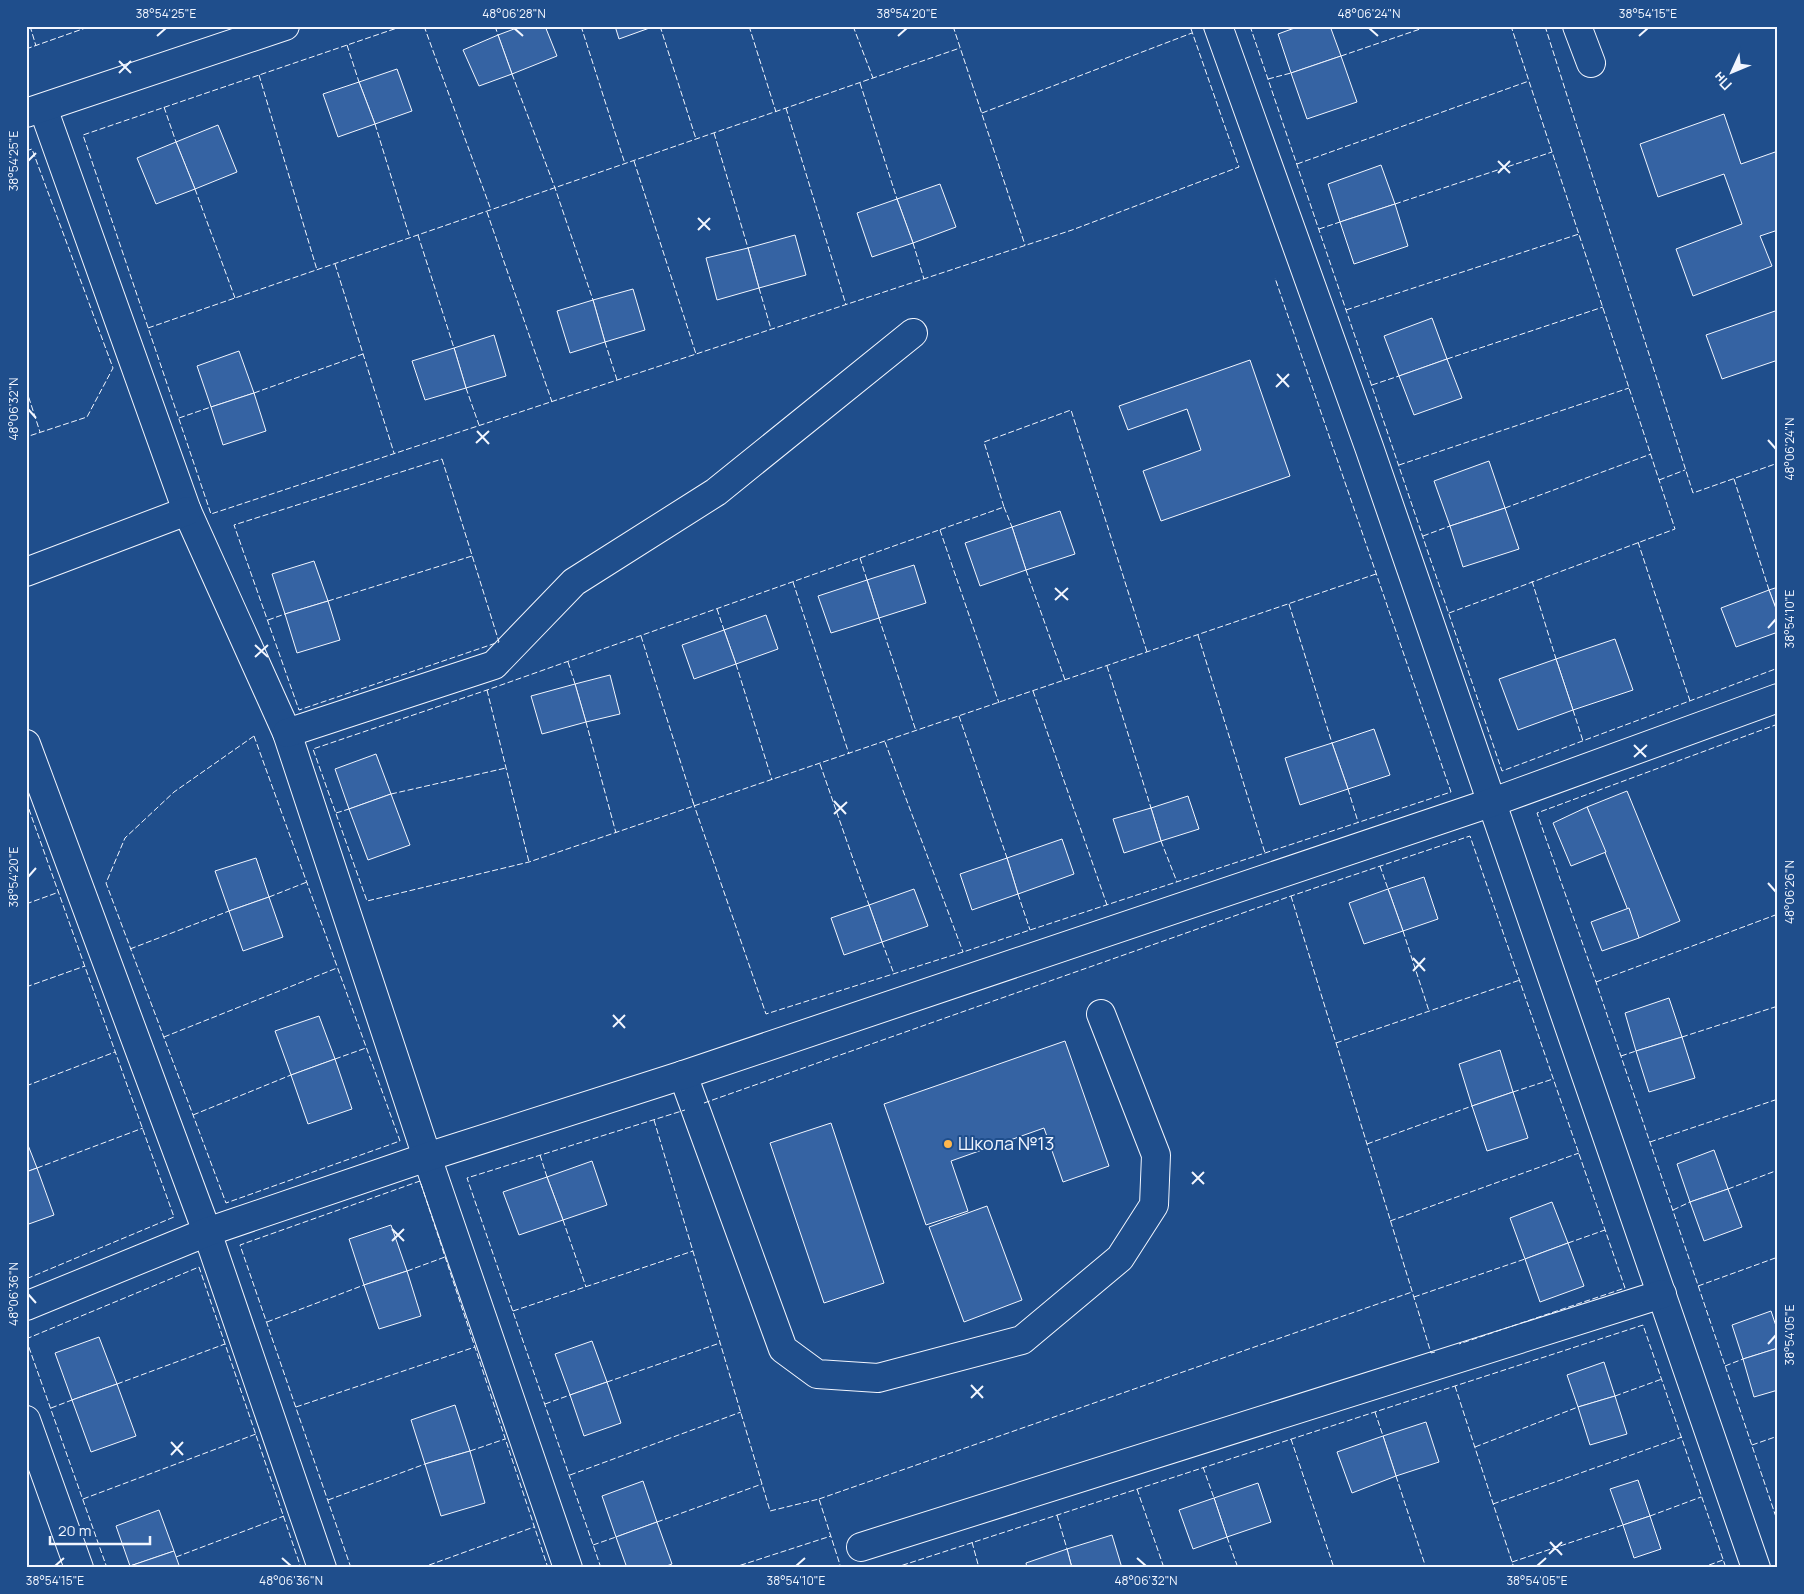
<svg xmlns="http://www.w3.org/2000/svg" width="1804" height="1594" viewBox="0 0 1804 1594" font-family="Manrope,sans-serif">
<rect width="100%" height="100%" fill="#1f4e8c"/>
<g fill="#3563a3" stroke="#f2f6ff">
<path d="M522 26H545L557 56 512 74 498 35Z"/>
<path d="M615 26H655L619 39Z"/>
<path d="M1300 26H1330L1341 56 1291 73 1278 34Z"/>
<path d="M498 35 512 74 479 86 463 50Z"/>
<path d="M1341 56 1357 102 1307 119 1291 73Z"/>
<path d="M397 69 412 111 375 124 359 82Z"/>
<path d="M359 82 375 124 338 137 323 94Z"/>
<path d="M1724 114 1741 164 1778 151V230L1760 236 1772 266 1693 296 1676 249 1742 224 1724 174 1658 197 1640 144Z"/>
<path d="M218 125 237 172 195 189 176 142Z"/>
<path d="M176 142 195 189 156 204 137 158Z"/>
<path d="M1381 165 1395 204 1340 222 1328 184Z"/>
<path d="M940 184 956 227 913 243 897 199Z"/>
<path d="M897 199 913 243 872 257 857 213Z"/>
<path d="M1395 204 1408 246 1354 264 1340 222Z"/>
<path d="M795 235 806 275 759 288 748 248Z"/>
<path d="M748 248 759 288 717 300 706 258Z"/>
<path d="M633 289 645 330 605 342 593 300Z"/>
<path d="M593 300 605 342 570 353 557 311Z"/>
<path d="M1778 310V360L1722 379 1706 335Z"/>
<path d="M1432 318 1447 359 1399 376 1384 336Z"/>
<path d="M494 335 506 376 466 388 454 348Z"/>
<path d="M454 348 466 388 425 400 412 361Z"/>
<path d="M239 351 254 393 211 407 197 366Z"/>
<path d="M1447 359 1462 398 1414 415 1399 376Z"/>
<path d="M1250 360 1290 476 1161 521 1143 471 1201 450 1187 409 1128 430 1119 406Z"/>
<path d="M254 393 266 431 223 445 211 407Z"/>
<path d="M1489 461 1505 508 1450 526 1434 481Z"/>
<path d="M1505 508 1519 549 1463 567 1450 526Z"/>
<path d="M1060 511 1075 554 1026 570 1012 527Z"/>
<path d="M1012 527 1026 570 980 586 965 543Z"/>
<path d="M314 561 328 601 285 614 272 574Z"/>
<path d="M914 565 926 603 879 618 867 580Z"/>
<path d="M867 580 879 618 831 633 818 596Z"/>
<path d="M1778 587V614L1769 590Z"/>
<path d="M1769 590 1778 614V632L1736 647 1721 608Z"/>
<path d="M328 601 340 640 297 653 285 614Z"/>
<path d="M766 615 778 649 736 664 724 630Z"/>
<path d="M724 630 736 664 694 679 682 645Z"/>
<path d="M1615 639 1633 690 1573 710 1556 659Z"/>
<path d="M1556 659 1573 710 1518 730 1499 679Z"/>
<path d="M610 675 620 714 586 722 575 684Z"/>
<path d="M575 684 586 722 542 734 531 696Z"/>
<path d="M1374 729 1390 775 1348 789 1332 743Z"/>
<path d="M1332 743 1348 789 1300 805 1285 758Z"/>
<path d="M376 754 391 794 349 809 335 769Z"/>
<path d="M1627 791 1680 921 1639 938 1587 807Z"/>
<path d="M391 794 410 845 368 860 349 809Z"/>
<path d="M1188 796 1199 829 1161 841 1151 808Z"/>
<path d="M1587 807 1606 852 1571 866 1553 823Z"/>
<path d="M1151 808 1161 841 1124 853 1113 819Z"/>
<path d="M1062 839 1074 874 1018 894 1007 858Z"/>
<path d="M256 858 269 897 229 911 215 871Z"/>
<path d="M1007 858 1018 894 972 910 960 874Z"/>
<path d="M1424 877 1438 919 1403 931 1388 889Z"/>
<path d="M914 889 928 926 882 942 869 905Z"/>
<path d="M1388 889 1403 931 1364 944 1349 903Z"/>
<path d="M269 897 283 937 243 951 229 911Z"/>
<path d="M869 905 882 942 844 955 831 918Z"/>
<path d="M1629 908 1639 938 1602 951 1591 922Z"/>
<path d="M1669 998 1682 1037 1636 1051 1625 1013Z"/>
<path d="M319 1016 335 1059 291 1075 275 1031Z"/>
<path d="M1682 1037 1695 1078 1649 1092 1636 1051Z"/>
<path d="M1065 1041 1109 1166 1063 1182 1044 1128 951 1161 968 1211 926 1225 884 1104Z"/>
<path d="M1500 1050 1513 1092 1472 1106 1459 1064Z"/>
<path d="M335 1059 352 1109 308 1124 291 1075Z"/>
<path d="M1513 1092 1528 1138 1487 1151 1472 1106Z"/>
<path d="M831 1123 884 1283 824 1303 770 1143Z"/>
<path d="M26 1140 37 1168 26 1172Z"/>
<path d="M1714 1150 1728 1189 1690 1202 1677 1164Z"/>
<path d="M592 1161 607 1205 563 1220 547 1177Z"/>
<path d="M37 1168 54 1215 26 1225V1172Z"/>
<path d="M547 1177 563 1220 519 1235 503 1192Z"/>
<path d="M1728 1189 1742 1227 1704 1241 1690 1202Z"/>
<path d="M1552 1202 1568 1243 1525 1259 1510 1218Z"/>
<path d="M987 1206 1022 1300 964 1322 929 1227Z"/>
<path d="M391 1225 407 1271 364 1285 349 1239Z"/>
<path d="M1568 1243 1584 1286 1540 1302 1525 1259Z"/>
<path d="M407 1271 421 1316 379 1329 364 1285Z"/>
<path d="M1771 1311 1778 1332V1348L1743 1359 1732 1325Z"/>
<path d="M99 1337 117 1384 72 1400 55 1353Z"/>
<path d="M592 1341 607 1382 570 1395 555 1354Z"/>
<path d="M1778 1348V1390L1754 1397 1743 1359Z"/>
<path d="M1604 1362 1615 1396 1578 1407 1567 1375Z"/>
<path d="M607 1382 621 1423 584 1436 570 1395Z"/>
<path d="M117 1384 136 1436 91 1452 72 1400Z"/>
<path d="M1615 1396 1627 1434 1590 1445 1578 1407Z"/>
<path d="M455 1405 470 1451 425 1464 411 1420Z"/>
<path d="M1426 1422 1439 1462 1396 1476 1383 1436Z"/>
<path d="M1383 1436 1396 1476 1352 1493 1337 1452Z"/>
<path d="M470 1451 485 1503 441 1516 425 1464Z"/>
<path d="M1638 1480 1650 1516 1623 1525 1610 1489Z"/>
<path d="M643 1481 657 1522 616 1537 602 1496Z"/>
<path d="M1258 1483 1271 1522 1227 1537 1214 1498Z"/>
<path d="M1214 1498 1227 1537 1193 1549 1179 1510Z"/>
<path d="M159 1510 174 1551 130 1566 116 1526Z"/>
<path d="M1650 1516 1661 1549 1634 1558 1623 1525Z"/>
<path d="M657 1522 672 1564 661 1568H627L616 1537Z"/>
<path d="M1112 1535 1122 1568H1072L1067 1549Z"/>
<path d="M1067 1549 1072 1568H1027L1026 1563Z"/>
<path d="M174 1551 180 1568H130V1566Z"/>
</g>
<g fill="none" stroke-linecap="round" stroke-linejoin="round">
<defs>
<g id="minor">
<path d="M1218 26 1369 447 1756 1568"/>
<path d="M1577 26 1591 63"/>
<path d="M43 108 187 511 287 733 427 1157 568 1568"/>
<path d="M26 113 285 26"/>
<path d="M26 572 187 511"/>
<path d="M287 733 494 665 574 582 716 492 913 333"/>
<path d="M26 744 207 1232 322 1568"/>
<path d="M683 1075 783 1349 817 1374 878 1378 1022 1340 1120 1258 1154 1205 1156 1155 1101 1014"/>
<path d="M26 1306 207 1232 427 1157 683 1075 1493 802 1778 698"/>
<path d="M26 1420 79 1568"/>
<path d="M861 1547 1662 1294"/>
</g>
</defs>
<use href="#minor" stroke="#f2f6ff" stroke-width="30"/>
<use href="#minor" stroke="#1f4e8c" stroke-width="28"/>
<g stroke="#f2f6ff" stroke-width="1" stroke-dasharray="6 2.5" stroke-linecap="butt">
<path d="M30 26 36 46"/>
<path d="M403 26 83 135 211 514 1072 230 1239 167 1190 26"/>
<path d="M424 26 491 210"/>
<path d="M495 26 498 35"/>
<path d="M581 26 625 164"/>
<path d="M660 26 696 139"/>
<path d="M749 26 776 112"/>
<path d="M853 26 873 78"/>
<path d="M953 26 1025 245"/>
<path d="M1250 26 1502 771 1778 668"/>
<path d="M1545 26 1693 493 1778 463"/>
<path d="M347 45 359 82"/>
<path d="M26 49 91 26"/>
<path d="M1341 56 1429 26"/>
<path d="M512 74 555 188 593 300"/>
<path d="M259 75 317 270"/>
<path d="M1268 79 1291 73"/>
<path d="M860 83 897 199"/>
<path d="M164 107 176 142"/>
<path d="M786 108 846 305"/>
<path d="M982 113 1192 33"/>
<path d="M375 124 410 238"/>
<path d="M714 133 748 248"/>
<path d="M26 151 32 149 113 368 87 417 26 437"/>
<path d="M634 161 696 354"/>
<path d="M1297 164 1529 81"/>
<path d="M195 189 235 298"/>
<path d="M1395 204 1552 152"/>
<path d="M487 212 552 402"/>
<path d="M1319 229 1340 222"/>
<path d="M418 235 454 348"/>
<path d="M913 243 924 279"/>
<path d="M335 264 394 453"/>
<path d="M759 288 771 329"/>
<path d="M1346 310 1579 234"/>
<path d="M148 328 960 48"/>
<path d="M605 342 617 380"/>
<path d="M1447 359 1603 307"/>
<path d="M1372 385 1399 376"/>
<path d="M466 388 479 425"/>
<path d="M26 389 40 432"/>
<path d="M254 393 363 354"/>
<path d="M179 418 211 407"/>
<path d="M442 459 499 642 299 710 234 525Z"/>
<path d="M1399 465 1629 388"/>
<path d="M1734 479 1769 590"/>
<path d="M1659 480 1685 470"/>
<path d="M1004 507 1012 527"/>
<path d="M1505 508 1651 454"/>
<path d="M940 530 999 703"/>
<path d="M1423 536 1450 526"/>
<path d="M1638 542 1690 701"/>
<path d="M860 558 867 580"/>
<path d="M1026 570 1065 680"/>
<path d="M1532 581 1556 659"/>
<path d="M793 582 849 754"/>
<path d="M328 601 472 556"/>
<path d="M1289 604 1332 743"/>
<path d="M717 609 724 630"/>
<path d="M1449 613 1675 529 1511 26"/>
<path d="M879 618 916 731"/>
<path d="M268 620 285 614"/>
<path d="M1198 635 1265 853"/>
<path d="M641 636 694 805"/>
<path d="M1147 652 1071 410 984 442 1004 507 487 690 313 749 367 901 529 862 1376 574"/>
<path d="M568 662 575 684"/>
<path d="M736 664 772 780"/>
<path d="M1107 666 1151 808"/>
<path d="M487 690 529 862"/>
<path d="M1033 691 1107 905"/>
<path d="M1573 710 1583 741"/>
<path d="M959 716 1007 858"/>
<path d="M586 722 616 833"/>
<path d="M1778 724 1537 813 1596 982 1778 1523"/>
<path d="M254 736 400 1141 226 1203 106 883 125 838 174 792Z"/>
<path d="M885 742 963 952"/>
<path d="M820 764 869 905"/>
<path d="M1348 789 1358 822"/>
<path d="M391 794 506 768"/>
<path d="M26 801 174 1217 26 1279"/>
<path d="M693 802 766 1014 963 952 1451 792 1275 278"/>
<path d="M336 813 349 809"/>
<path d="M1161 841 1177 882"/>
<path d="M1380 866 1388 889"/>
<path d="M1018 894 1030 930"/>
<path d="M1291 896 1431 1353 1435 1352"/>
<path d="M269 897 307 882"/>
<path d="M26 904 59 892"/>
<path d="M1403 931 1429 1011"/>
<path d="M882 942 894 974"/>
<path d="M130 949 229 911"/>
<path d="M1596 982 1778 914"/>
<path d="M26 987 85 966"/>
<path d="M164 1037 337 968"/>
<path d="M1682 1037 1778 1006"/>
<path d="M1336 1043 1520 980"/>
<path d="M1621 1056 1636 1051"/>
<path d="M335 1059 366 1048"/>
<path d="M26 1086 115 1052"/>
<path d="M1513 1092 1553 1079"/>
<path d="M704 1103 1291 896 1470 836 1625 1288 1459 1344"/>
<path d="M193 1115 291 1075"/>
<path d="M654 1120 770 1511 819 1499 841 1568"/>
<path d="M1650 1142 1778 1099"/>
<path d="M1367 1144 1472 1106"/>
<path d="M540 1155 547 1177"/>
<path d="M37 1168 143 1128"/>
<path d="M1728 1189 1778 1170"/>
<path d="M1673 1210 1690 1202"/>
<path d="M563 1220 586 1287"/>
<path d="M1390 1221 1579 1153"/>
<path d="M1568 1243 1605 1230"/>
<path d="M407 1271 445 1257"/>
<path d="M1698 1286 1778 1257"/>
<path d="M1414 1297 1525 1259"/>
<path d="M513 1311 693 1251"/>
<path d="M267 1322 364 1285"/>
<path d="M26 1339 199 1267 301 1568"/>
<path d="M26 1339 107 1568"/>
<path d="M1725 1366 1743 1359"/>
<path d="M607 1382 720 1343"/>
<path d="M117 1384 225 1344"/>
<path d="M1455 1386 1514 1568"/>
<path d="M1615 1396 1662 1379"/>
<path d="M545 1404 570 1395"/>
<path d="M296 1407 475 1347"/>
<path d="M51 1408 72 1400"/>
<path d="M1375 1412 1383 1436"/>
<path d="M1291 1439 1334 1568"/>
<path d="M1752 1445 1778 1436"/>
<path d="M1475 1447 1578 1407"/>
<path d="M470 1451 505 1439"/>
<path d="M1203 1467 1214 1498"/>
<path d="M570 1475 741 1412"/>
<path d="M1396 1476 1426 1568"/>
<path d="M1137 1489 1164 1568"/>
<path d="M83 1499 256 1434"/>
<path d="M819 1499 1412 1292"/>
<path d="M328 1500 425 1464"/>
<path d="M1493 1504 1682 1437"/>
<path d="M1057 1515 1067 1549"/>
<path d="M1650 1516 1701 1497"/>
<path d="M657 1522 762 1484"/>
<path d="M1227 1537 1238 1568"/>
<path d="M972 1542 979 1568"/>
<path d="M593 1545 616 1537"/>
<path d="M176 1557 284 1516"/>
<path d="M1512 1562 1623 1525"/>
<path d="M351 1568 240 1245 420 1181 548 1568"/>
<path d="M421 1568 534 1527"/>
<path d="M601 1568 467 1178 685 1110"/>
<path d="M732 1568 831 1536"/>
<path d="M894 1568 1643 1325 1726 1568"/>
<path d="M1701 1568 1723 1560"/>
</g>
</g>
<path fill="none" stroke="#f2f6ff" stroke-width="2" d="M514 28 523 36M1369 28 1378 36M157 36 166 28M898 36 907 28M1639 36 1648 28M119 61 131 73M119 73 131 61M28 161 36 153M1498 161 1510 173M1498 173 1510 161M698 218 710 230M698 230 710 218M1277 374 1289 387M1276 387 1289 374M28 409 36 418M477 431 489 444M1768 440 1776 449M476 443 489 431M1055 588 1068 600M1055 600 1068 588M1768 628 1776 619M255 645 268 657M255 657 268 645M1634 745 1646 757M1634 757 1647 745M834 801 846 814M834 814 847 802M28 877 36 868M1768 883 1776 892M1413 958 1425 971M1413 971 1425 958M613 1015 625 1028M613 1027 625 1015M1192 1172 1204 1184M1192 1184 1204 1172M392 1229 404 1241M392 1241 404 1229M28 1294 36 1303M1768 1344 1776 1335M971 1385 983 1398M971 1398 983 1386M171 1442 183 1455M171 1455 183 1442M1550 1542 1562 1555M1549 1554 1562 1542M282 1558 291 1566M1137 1558 1146 1566M55 1566 64 1558M796 1566 805 1558M1537 1566 1546 1558"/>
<circle fill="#ffb74d" stroke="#1f4e8c" stroke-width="2" cx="948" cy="1144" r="5"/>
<g text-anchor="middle" stroke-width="4" stroke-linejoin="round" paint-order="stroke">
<g font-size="18" fill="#f2f6ff" stroke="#1f4e8c" text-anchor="start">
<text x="958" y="1150">Школа №13</text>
</g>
</g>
<rect width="1804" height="1594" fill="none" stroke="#1f4e8c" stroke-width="55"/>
<g transform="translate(1732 72) rotate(226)" stroke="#1f4e8c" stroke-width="4" paint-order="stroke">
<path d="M0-4L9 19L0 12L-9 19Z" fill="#f2f6ff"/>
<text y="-8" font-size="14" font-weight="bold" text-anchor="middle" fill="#f2f6ff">Пн</text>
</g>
<path d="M50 1536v8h100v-8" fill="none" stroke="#f2f6ff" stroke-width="2.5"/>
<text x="58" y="1536" font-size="15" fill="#f2f6ff" stroke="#1f4e8c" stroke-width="4" paint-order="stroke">20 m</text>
<rect x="28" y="28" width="1748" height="1538" fill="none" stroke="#f2f6ff" stroke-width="2"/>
<g font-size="12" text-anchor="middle" fill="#f2f6ff">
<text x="166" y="18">38°54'25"E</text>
<text x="514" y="18">48°06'28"N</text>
<text x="907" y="18">38°54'20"E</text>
<text x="1369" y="18">48°06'24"N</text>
<text x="1648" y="18">38°54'15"E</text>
<text transform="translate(14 161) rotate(-90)" y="4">38°54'25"E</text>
<text transform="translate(14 409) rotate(-90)" y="4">48°06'32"N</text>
<text transform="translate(1790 449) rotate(-90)" y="4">48°06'24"N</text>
<text transform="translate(1790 619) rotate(-90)" y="4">38°54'10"E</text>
<text transform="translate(14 877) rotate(-90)" y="4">38°54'20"E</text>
<text transform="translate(1790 892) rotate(-90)" y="4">48°06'26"N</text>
<text transform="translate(14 1294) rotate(-90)" y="4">48°06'36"N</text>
<text transform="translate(1790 1335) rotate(-90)" y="4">38°54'05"E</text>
<text x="55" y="1585">38°54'15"E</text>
<text x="291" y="1585">48°06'36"N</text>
<text x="796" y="1585">38°54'10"E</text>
<text x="1146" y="1585">48°06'32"N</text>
<text x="1537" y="1585">38°54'05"E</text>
</g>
</svg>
